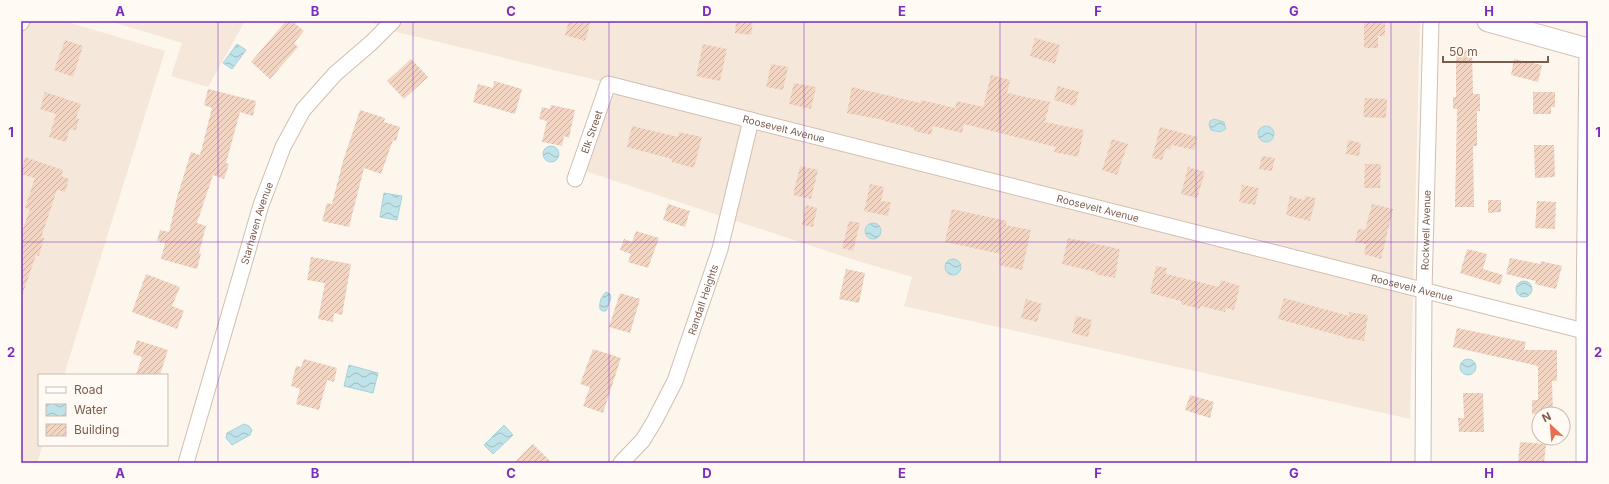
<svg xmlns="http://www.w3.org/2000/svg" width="1609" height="484" viewBox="0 0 1609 484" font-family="Inter,sans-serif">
<defs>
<pattern id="water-waves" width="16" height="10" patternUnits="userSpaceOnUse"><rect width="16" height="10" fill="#bfe3e8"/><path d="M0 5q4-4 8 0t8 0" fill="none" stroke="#a0bbbe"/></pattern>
<pattern id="building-hatch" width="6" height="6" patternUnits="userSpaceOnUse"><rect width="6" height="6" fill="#f3d5c3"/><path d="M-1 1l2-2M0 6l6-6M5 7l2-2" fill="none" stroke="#cab0a1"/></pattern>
</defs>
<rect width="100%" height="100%" fill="#fdf6ec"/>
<g fill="#f5e8da">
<path d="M21 21H64L165 51 64 375H39V445H43L37 463H21Z"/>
<path d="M109 21H245L208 87 171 76 182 43Z"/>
<path d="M372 21H1420L1410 419 904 306 912 277 851 259 579 169 608 83 380 28Z"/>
</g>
<g fill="url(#water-waves)" stroke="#a5d3da">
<path d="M237 44 246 50 232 69 223 63Z"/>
<path d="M1214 119 1224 122 1226 129 1220 132 1211 130 1209 125 1210 121Z"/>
<circle cx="1266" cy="134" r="8"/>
<circle cx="551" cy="154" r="8"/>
<path d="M384 193 402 196 397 220 380 217Z"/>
<circle cx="873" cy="231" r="8"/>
<circle cx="953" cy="267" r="8"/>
<circle cx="1524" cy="289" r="8"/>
<path d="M606 292 610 294 611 298 606 311H602L600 309C599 302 601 297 606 292Z"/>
<circle cx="1468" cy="367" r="8"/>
<path d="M349 365 378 373 373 393 344 386Z"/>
<path d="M244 424 249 426 252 430 250 435 232 445 226 438 227 433Z"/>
<path d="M504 425 513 435 493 454 484 445Z"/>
</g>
<g fill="url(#building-hatch)">
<path d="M286 21H292L304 31 294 43 298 47 270 79 251 62Z"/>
<path d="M569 21H591L585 41 565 35Z"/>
<path d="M736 21H753L751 35 735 33Z"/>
<path d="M1364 21H1385V36H1378V48H1364Z"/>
<path d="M1035 38 1060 45 1055 64 1030 56Z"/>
<path d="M65 40 83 46 73 77 54 70Z"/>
<path d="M703 44 727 49 720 81 696 76Z"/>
<path d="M1456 50H1472L1473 94H1480V111H1477V146H1473L1474 207H1455L1457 109H1453V97H1456Z"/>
<path d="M411 59 428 77 404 99 387 81Z"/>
<path d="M1514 59 1542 65 1538 82 1511 75Z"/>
<path d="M771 64 788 67 783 90 766 87Z"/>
<path d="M991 75 1010 80 1007 93 1050 102 1045 122 1084 130 1078 157 1054 152 1056 147 964 124 962 133 933 126 931 135 914 131V128L884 121V120L847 113 852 87 920 103 921 100 955 108 957 101 983 107Z"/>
<path d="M494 81 522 89 515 114 473 102 478 84 493 88Z"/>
<path d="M794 83 816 87 811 109 789 104Z"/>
<path d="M1058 86 1079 92 1075 106 1054 100Z"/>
<path d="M208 89 256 101 253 116 240 112 226 163 229 164 224 179 213 175 197 223 206 226 199 253H201L197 269 161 259 165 243 157 241 160 230 169 232 177 197 191 152 200 155 212 108 204 105Z"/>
<path d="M45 92 81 104 76 118 79 119 76 130 70 129 66 142 49 137 56 114 40 109Z"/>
<path d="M1533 92H1555V107H1551V114H1533Z"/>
<path d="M1365 98 1387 99 1386 118 1363 117Z"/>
<path d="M551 105 575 110 569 138 564 136 562 146 542 142 547 121 539 119 542 107 550 109Z"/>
<path d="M360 110 385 118 384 122 400 127 396 141 393 140 381 174 364 168 349 227 322 221 327 203 332 204 343 161Z"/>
<path d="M632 126 678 137 679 132 702 137 694 168 672 162V159L627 147Z"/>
<path d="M1160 127 1197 137 1194 150 1172 145 1170 150 1166 148 1162 160 1152 158Z"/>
<path d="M1112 139 1128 144 1117 175 1102 170Z"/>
<path d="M1348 140 1361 143 1359 156 1346 154Z"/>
<path d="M1534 145H1554L1555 177 1535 178Z"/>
<path d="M1262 156 1275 158 1272 171 1259 169Z"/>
<path d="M25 157 63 170 61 176 69 179 65 192 57 190 41 238H44L39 256 36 255 23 293H21V234L30 209 25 208 35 178 21 174Z"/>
<path d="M1365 164H1381L1380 188H1364Z"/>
<path d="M800 166 818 170 811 199 793 195Z"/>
<path d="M1188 167 1205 172 1197 198 1181 194Z"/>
<path d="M870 184 884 187 881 201 891 202 888 216 864 211Z"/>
<path d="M1242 185 1259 188 1255 205 1239 202Z"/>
<path d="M1290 196 1304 200 1305 196 1316 198 1310 221 1286 215Z"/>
<path d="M1488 200H1501V212L1488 213Z"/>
<path d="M1537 201 1556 202 1555 229 1535 228Z"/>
<path d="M668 204 690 211 685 227 663 220Z"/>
<path d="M1372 204 1393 209 1381 259 1364 254 1366 244 1355 242 1358 229 1365 230Z"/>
<path d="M806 205 817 208 813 227 802 225Z"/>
<path d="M952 209 1007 221 1006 225 1031 230 1022 270 999 265 1001 254 945 242Z"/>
<path d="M849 221 860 223 853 251 842 248Z"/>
<path d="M636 231 659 238 648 268 628 262 631 254 620 250 624 239 632 242Z"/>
<path d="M1068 238 1120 249 1115 278 1095 274 1096 272 1062 264Z"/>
<path d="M1467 249 1487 254 1483 269 1503 275 1500 285 1460 273Z"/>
<path d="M311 257 351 264 342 315 334 313 333 322 318 319 325 283 307 280Z"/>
<path d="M1510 258 1540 264 1541 261 1562 266 1556 289 1535 284 1536 281 1506 274Z"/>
<path d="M1156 266 1167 268 1166 274 1219 287 1221 280 1240 286 1234 310 1226 308 1225 312 1200 306V309L1181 304V301L1150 293Z"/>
<path d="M846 269 865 273 859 303 839 299Z"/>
<path d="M146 274 180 287 172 306 184 311 177 329 132 312Z"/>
<path d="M620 293 640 299 630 333 609 327Z"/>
<path d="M1284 298 1349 316V312L1368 315 1364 341 1345 338V337L1278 319Z"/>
<path d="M1026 299 1042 304 1037 322 1021 318Z"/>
<path d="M1076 316 1092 320 1088 337 1072 333Z"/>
<path d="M1457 328 1526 342 1524 350H1557V381H1552L1553 414H1532V400H1538V366L1453 347Z"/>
<path d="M137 340 168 350 160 375H136L142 357 133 354Z"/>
<path d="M593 349 621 358 603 413 583 406 590 387 580 384Z"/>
<path d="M304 359 337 368 334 382 327 380 319 410 296 404 300 389 291 386 296 366 301 367Z"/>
<path d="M1463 393H1483L1484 432H1459L1458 418H1464Z"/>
<path d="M1190 395 1214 402 1210 418 1185 410Z"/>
<path d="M1520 442 1546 444 1544 463H1518Z"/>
<path d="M533 444 552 463H514Z"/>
</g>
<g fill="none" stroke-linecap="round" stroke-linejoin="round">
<defs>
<g id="street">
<path d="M21 23 22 21"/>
<path id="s1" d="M575 179 608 84 1588 332"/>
<path id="s2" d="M186 463 261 205 283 147 303 110 335 74 371 43 393 21"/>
<path id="s3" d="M621 463 643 440 655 420 675 381 720 249 751 120"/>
<path id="s4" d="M1423 463 1424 291 1431 21"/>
<path d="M1584 463V318L1587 48"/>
</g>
<path id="secondary" d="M1488 21 1588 49"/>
</defs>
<use href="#street" stroke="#d1beb0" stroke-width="17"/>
<use href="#secondary" stroke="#d6c0b0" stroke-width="23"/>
<use href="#street" stroke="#fff" stroke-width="15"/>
<use href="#secondary" stroke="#fff" stroke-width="21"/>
</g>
<path fill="none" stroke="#7b2cbf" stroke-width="1" stroke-opacity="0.55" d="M218 21V463M413 21V463M609 21V463M804 21V463M1000 21V463M1196 21V463M1391 21V463M21 242H1588"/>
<g text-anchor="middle" stroke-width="3.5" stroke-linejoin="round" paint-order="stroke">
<g font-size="10" fill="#7a5c4d" stroke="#fffaf3">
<text dy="4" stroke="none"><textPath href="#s1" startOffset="282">Roosevelt Avenue</textPath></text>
<text dy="4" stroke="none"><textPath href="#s1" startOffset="50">Elk Street</textPath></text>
<text dy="4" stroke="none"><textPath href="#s1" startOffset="606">Roosevelt Avenue</textPath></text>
<text dy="4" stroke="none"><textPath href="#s2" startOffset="250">Starhaven Avenue</textPath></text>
<text dy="4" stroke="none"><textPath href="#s4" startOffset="233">Rockwell Avenue</textPath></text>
<text dy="4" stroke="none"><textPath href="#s1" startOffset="930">Roosevelt Avenue</textPath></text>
<text dy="4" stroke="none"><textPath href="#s3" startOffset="185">Randall Heights</textPath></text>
</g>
</g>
<rect width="1609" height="484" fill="none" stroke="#fffaf3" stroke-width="44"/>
<rect x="38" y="374" width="130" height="72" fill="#fffaf3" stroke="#cabbb1"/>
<rect x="46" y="387" width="20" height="6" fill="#ffffff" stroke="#cabbb1"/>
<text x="74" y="394" font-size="12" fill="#7a5c4d">Road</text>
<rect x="46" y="404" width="20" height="12" fill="url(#water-waves)" stroke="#cabbb1"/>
<text x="74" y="414" font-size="12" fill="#7a5c4d">Water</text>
<rect x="46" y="424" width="20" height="12" fill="url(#building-hatch)" stroke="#cabbb1"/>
<text x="74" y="434" font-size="12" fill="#7a5c4d">Building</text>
<g transform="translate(1551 426) rotate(334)"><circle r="19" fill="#fffaf3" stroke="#cabbb1"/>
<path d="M0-3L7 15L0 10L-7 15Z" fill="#e76f51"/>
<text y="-6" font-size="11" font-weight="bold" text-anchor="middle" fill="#7a5c4d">N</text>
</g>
<path d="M1443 56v6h105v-6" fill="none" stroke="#7a5c4d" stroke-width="2"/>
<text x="1449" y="56" font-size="12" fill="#7a5c4d" stroke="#fffaf3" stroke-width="3" paint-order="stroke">50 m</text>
<rect x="22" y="22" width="1565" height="440" fill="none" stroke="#7b2cbf" stroke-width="1.5"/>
<g font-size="13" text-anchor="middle" font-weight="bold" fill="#7b2cbf">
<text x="120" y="16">A</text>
<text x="315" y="16">B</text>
<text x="511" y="16">C</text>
<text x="707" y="16">D</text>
<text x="902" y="16">E</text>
<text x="1098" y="16">F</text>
<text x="1294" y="16">G</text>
<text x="1489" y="16">H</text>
<text x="11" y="137">1</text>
<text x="1598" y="137">1</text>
<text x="11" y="357">2</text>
<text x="1598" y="357">2</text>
<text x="120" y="478">A</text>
<text x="315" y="478">B</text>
<text x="511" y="478">C</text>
<text x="707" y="478">D</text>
<text x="902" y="478">E</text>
<text x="1098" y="478">F</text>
<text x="1294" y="478">G</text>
<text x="1489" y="478">H</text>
</g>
</svg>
